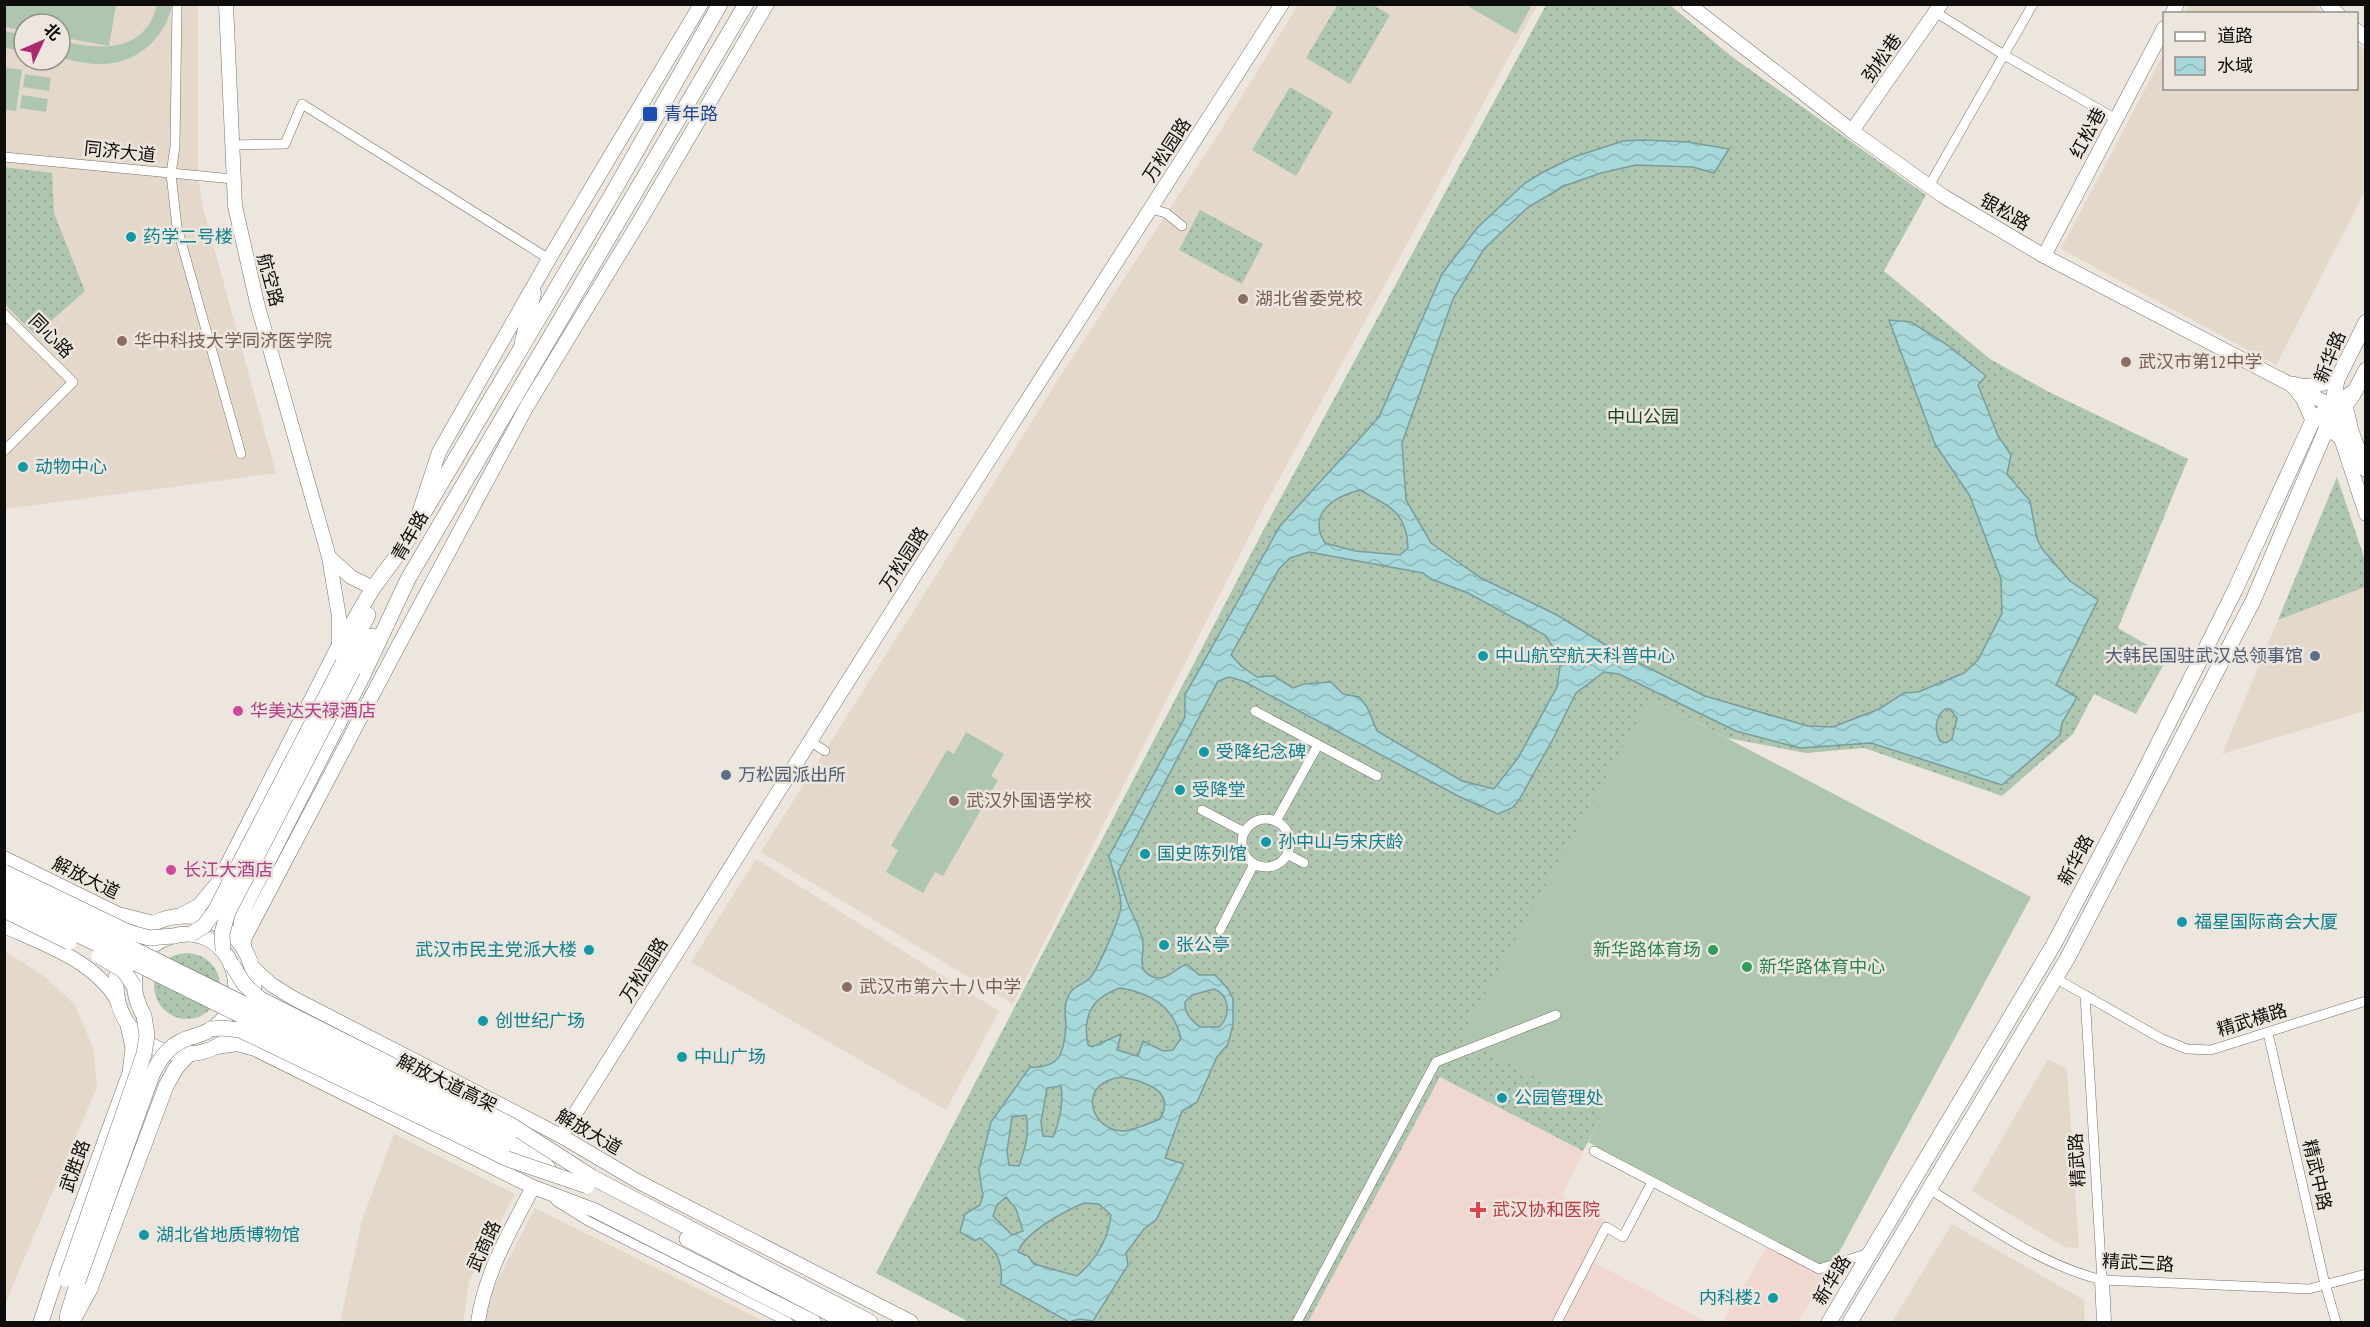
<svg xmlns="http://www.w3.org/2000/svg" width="2370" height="1327" viewBox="0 0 2370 1327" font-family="'PT Sans Narrow','Noto Sans SC',sans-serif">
<defs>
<pattern id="grass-dots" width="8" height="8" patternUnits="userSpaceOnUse" patternTransform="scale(1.5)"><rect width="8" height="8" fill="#aec6b0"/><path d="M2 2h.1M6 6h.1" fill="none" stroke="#94a996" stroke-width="1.8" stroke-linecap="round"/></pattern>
<pattern id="water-waves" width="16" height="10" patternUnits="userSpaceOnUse" patternTransform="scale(1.5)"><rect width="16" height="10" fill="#a8d9da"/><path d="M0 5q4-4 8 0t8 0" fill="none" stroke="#8fb9ba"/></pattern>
</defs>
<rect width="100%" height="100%" fill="#ece6de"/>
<g fill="#e3d8ca" fill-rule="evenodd">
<path d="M4 5H198V177L203 208 276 473 5 509ZM24 24H60V60H24Z"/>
<path d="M1298 5H1537L1266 503 1013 1004 761 852 937 574 1054 386 1223 127Z"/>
<path d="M2190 5H2313L2323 13H2185Z"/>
<path d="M2357 43 2365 51V191L2276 365 2061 249 2164 53V88H2356Z"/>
<path d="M2365 587V711L2222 754 2278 620Z"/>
<path d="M756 859 999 1011 946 1110 691 962Z"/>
<path d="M5 951 45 977 75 1005 93 1048 97 1087 5 1304Z"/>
<path d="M2048 1059 2067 1069 2079 1248 2064 1247 1972 1191Z"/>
<path d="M394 1134 515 1194 469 1282 463 1322H340L362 1220Z"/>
<path d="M535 1208 765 1322H483L490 1295Z"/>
<path d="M1952 1224 2084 1300 2085 1322H1892Z"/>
</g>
<g fill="#f0d7d0">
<path d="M1440 1077 1582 1151 1588 1142 1562 1195 1612 1224 1593 1262 1707 1322H1308Z"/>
<path d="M1772 1239 1830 1269 1798 1322H1722Z"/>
</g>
<g fill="url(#grass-dots)">
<path d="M1338 4 1373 5 1390 15 1350 84 1306 58Z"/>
<path d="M1546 5H1670L1731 56 1926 195 1884 271 1990 359 2047 391 2188 459 2118 628 2168 657 2136 714 2094 694 2073 734 2002 796 1864 748 1806 753 1727 738 1650 698 1602 1114 1583 1151 1440 1077 1308 1322H969L876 1273 1264 529Z"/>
<path d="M1290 87 1333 112 1296 176 1252 150Z"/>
<path d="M4 167 52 173 54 213 85 291 35 335 5 304Z"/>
<path d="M1200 210 1263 244 1242 284 1179 250Z"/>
<path d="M2337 477 2365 560V587L2278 620Z"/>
<circle cx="187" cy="986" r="33"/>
</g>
<g fill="#aec6b0">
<path d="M4 5H116L109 46 60 37V24H24V31L5 27Z"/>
<path d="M157 5H172C165 40 134 66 97 64 85 64 72 60 60 58V41C100 49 144 55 157 5Z"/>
<path d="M1526 5 1531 7 1516 34 1466 5Z"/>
<path d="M4 31 24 35V51L5 48Z"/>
<path d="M4 67 22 70 16 111 5 110Z"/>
<path d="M25 74 51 78 49 91 23 87Z"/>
<path d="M22 95 48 99 46 112 20 108Z"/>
<path d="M1650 698 2031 897 1830 1269 1588 1142 1602 1114 1461 1037Z"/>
<path d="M966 732 1004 754 991 776 998 780 943 876 935 872 923 893 886 872 898 850 891 846 947 750 954 754Z"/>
</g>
<path fill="url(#water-waves)" stroke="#7a9c9c" stroke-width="1.5" fill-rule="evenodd" d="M1643 140 1688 142 1729 149 1714 173 1693 167 1636 165 1601 173 1564 186 1527 208 1484 249 1453 299 1402 443 1406 500 1431 543 1481 578 1557 615 1617 652 1705 696 1808 726 1833 727 1879 709 1904 693 1918 692 1964 673 1978 660 2002 613 2001 579 1970 496 1935 444 1889 320 1911 322 1949 346 1986 376 1978 385 1998 436 2011 455 2007 474 2030 501 2037 539 2043 550 2070 581 2098 600 2056 685 2077 697 2062 723 2060 735 2002 785 1871 743 1800 748 1736 731 1619 674 1604 672 1576 693 1553 739 1519 800 1512 808 1498 814 1460 797 1243 681 1229 677 1218 681 1118 872C1121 883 1124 894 1128 904 1133 917 1142 930 1143 944 1144 957 1136 970 1153 977 1167 982 1175 968 1187 964L1199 975H1215L1228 989 1233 999V1025L1228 1044 1217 1057 1197 1102 1182 1111 1165 1158 1184 1164 1156 1220 1144 1229 1126 1253 1128 1265 1093 1321 1079 1319 1069 1322 1001 1284C1003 1263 998 1251 980 1238L975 1241 960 1232 965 1214 980 1205 983 1196 979 1170 991 1122 1030 1067C1060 1069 1064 1053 1066 1026 1066 1016 1063 1009 1067 999 1073 984 1081 987 1090 978 1098 969 1121 917 1121 905 1121 892 1112 869 1109 856L1185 717V695L1280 526 1379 417 1442 274 1477 228 1525 183 1543 172 1574 157 1623 141ZM1360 490C1389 506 1407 512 1408 548L1400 555 1355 551 1325 543C1307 514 1333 497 1360 490ZM1309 552 1423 573 1431 579 1468 593 1545 635 1561 659 1557 687 1518 758 1494 789 1462 781 1377 731 1367 707 1359 697 1343 694 1331 682 1304 684 1293 688 1274 676 1257 677 1241 666 1231 655 1279 569 1290 558ZM1945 709H1950L1957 718 1952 739 1946 743 1940 741C1934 730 1935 717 1945 709ZM1120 988C1151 993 1173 1006 1181 1038L1173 1050 1163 1051 1143 1041 1138 1056 1117 1050 1121 1034 1092 1047 1088 1045C1082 1015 1092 998 1120 988ZM1214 989C1230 995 1231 1016 1219 1027H1200C1191 1020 1184 1013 1185 1002L1192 995ZM1121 1077C1143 1081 1177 1090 1160 1119 1150 1123 1134 1130 1124 1131 1095 1132 1079 1094 1107 1081 1111 1079 1117 1078 1121 1077ZM1061 1086C1064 1104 1060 1120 1053 1137L1043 1136 1041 1122 1047 1088ZM1026 1115C1030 1133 1025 1149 1019 1166L1009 1165 1007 1151 1012 1117ZM1006 1197 1016 1209 1023 1231 1012 1235 993 1216 997 1205ZM1084 1203 1099 1204 1111 1215C1108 1240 1096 1260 1077 1276L1034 1264 1028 1256 1018 1252C1025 1232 1065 1211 1084 1203Z"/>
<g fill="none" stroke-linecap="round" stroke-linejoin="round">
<defs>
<g id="street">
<path d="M177 4 175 146 171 174 177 227 241 454"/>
<path d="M1935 12 2004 55 2116 119"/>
<path d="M231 145 285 144 302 104 549 259"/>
<path d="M4 157 233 179"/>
<path d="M1929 186 2033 4"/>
<path d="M1151 209 1166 213 1182 226"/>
<path d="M4 314 73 382 4 451"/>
<path d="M1255 711 1377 776"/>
<path d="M810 741 825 751"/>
<path d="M1202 810 1244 832"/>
<circle cx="1266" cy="843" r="24"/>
<path d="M1276 821 1318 745"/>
<path d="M1287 854 1304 863"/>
<path d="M1220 930 1254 864"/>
<path d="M2055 978 2162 1039 2187 1049 2211 1050 2366 1001"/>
<path d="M2085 995 2102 1280"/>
<path d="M2268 1033 2324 1280 2336 1322"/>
<path d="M1594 1151 1819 1269 1869 1253"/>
<path d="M1929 1189C1984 1223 2038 1264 2102 1280L2309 1289 2366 1274"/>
<path d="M556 1201 588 1221 788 1322"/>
<path d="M1297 1322 1436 1062 1556 1015"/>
<path d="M1557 1322 1606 1227 1623 1237 1652 1182"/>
</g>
<g id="secondary">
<path d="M226 4 235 206 257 303 329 557 339 617V646"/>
<path d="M1688 4 1852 131 1943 196 2044 256 2332 406 2350 427 2366 470"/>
<path d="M2327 4 2338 14"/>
<path d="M2172 14 2177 4"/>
<path d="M2356 30 2366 38"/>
<path d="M1852 131 1941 4"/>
<path d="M2044 256 2164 28"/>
<path d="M522 341 534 293"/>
<path d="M2337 426 2366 514"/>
<path d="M418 516 439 452 549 259 701 4"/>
<path d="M329 557 351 577 373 588"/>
<path d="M4 858 118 914 154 923"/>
<path d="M4 926C46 945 93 960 118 1001"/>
<path d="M243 941 395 652 527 406 639 222 767 4"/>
<path d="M252 967 272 985 293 998 561 1136 639 1182 911 1322"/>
<path d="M216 1047 237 1044 255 1049 533 1187 594 1210 814 1322"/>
<path d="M561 1136 915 575 1282 4"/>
<path d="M2102 1280 2104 1322"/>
<path d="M478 1322C485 1273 510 1231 533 1187"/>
</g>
<g id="primary">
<path d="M2313 420 2303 398 2292 384C2315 391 2316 382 2337 380"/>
<path d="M2350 427 2345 405 2353 395"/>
<path d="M2325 432H2334L2340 437"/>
<path d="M343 663 368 615"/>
<path d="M353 670 372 636"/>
<path d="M180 916 199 906 219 882 339 646 373 588 404 546 611 196 720 4"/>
<circle cx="185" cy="985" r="69"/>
<path d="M244 949 241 923 245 906 362 677 408 579 746 4"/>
<path d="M144 1016C134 998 130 978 141 959 148 948 158 940 170 937 235 916 266 1016 195 1036"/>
<path d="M509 1135 548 1155"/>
<path d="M504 1146 548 1168"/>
<path d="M580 1171 870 1322"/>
<path d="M687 1239 846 1322"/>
<path d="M67 1317 78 1281"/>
<path d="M41 1322 59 1267 130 1073 133 1048 128 1025"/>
<path d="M72 1322 90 1289 166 1086 176 1068 190 1053"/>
<path d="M1829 1322 2054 944 2142 776 2235 590 2313 420 2332 406 2337 380 2366 322"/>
<path d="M1850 1322 2067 959 2253 601 2325 432 2332 406 2355 391 2366 370"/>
</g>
</defs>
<use href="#street" stroke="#76716a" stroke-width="10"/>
<use href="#secondary" stroke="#76716a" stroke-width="15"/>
<use href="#primary" stroke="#76716a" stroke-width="16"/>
<use href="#street" stroke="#fff" stroke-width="9"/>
<use href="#secondary" stroke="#fff" stroke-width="14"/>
<use href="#primary" stroke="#fff" stroke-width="15"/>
<defs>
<g id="primary-bridge">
<path d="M4 872 128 932 149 938 173 936"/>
<path d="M4 885 509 1135"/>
<path d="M4 898 504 1146"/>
<path d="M4 910 69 942"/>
<path d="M191 934 204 926 215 911 343 663"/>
<path d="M223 951 222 933 228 912 353 670"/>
<path d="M99 956 124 971 134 986"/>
<path d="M233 966 244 984 260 999 511 1125 592 1177"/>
<path d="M211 1029 222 1028 240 1030 508 1159 587 1186"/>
<path d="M66 1279 144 1054 147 1035 144 1016"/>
<path d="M78 1281 152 1075C161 1055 172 1042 195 1036"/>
</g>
</defs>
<use href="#primary-bridge" stroke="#76716a" stroke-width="16" stroke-linecap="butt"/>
<use href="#primary-bridge" stroke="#fff" stroke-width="15"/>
</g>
<rect fill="#1a4fb4" stroke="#ece6de" stroke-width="2" x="642" y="106" width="16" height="16" rx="3"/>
<g fill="#0f9aa8" stroke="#ece6de" stroke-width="2">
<circle cx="131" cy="237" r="6"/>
<circle cx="23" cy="467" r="6"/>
<circle cx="1483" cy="656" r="6"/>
<circle cx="1204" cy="752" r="6"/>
<circle cx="1180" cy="790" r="6"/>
<circle cx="1266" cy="842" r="6"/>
<circle cx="1145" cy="854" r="6"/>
<circle cx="2182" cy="922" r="6"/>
<circle cx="1164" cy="945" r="6"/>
<circle cx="589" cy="950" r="6"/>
<circle cx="483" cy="1021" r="6"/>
<circle cx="682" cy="1057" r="6"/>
<circle cx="1502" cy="1098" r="6"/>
<circle cx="144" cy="1235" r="6"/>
<circle cx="1773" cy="1298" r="6"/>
</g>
<g fill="#8d6e63" stroke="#ece6de" stroke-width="2">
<circle cx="1243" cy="299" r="6"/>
<circle cx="122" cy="341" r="6"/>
<circle cx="2126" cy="362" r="6"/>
<circle cx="954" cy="801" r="6"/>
<circle cx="847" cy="987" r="6"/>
</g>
<g fill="#5c6f8a" stroke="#ece6de" stroke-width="2">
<circle cx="2315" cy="656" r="6"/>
<circle cx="726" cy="775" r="6"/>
</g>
<g fill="#d1479c" stroke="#ece6de" stroke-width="2">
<circle cx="238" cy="711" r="6"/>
<circle cx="171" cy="870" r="6"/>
</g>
<g fill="#2e9e5b" stroke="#ece6de" stroke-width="2">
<circle cx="1713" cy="950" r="6"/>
<circle cx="1747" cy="967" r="6"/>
</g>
<path fill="#e0444e" stroke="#ece6de" stroke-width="2" d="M1475 1201h6v6h6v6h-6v6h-6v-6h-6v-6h6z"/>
<g text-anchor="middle" stroke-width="5" stroke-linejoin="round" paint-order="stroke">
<g font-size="18" fill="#0f0d0b" stroke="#ece6de">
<text transform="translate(1882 58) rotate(-55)" y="6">劲松巷</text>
<text transform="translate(2088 133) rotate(-62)" y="6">红松巷</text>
<text transform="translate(1167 150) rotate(-57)" y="6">万松园路</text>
<text transform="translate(120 152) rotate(6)" y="6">同济大道</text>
<text transform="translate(2005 212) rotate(30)" y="6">银松路</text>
<text transform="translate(270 280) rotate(75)" y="6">航空路</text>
<text transform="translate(51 336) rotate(45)" y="6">同心路</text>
<text transform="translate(2330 357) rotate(-68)" y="6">新华路</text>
<text transform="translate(410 536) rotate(-60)" y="6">青年路</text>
<text transform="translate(904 559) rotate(-57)" y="6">万松园路</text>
<text transform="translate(2076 860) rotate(-62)" y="6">新华路</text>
<text transform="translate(86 878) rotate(26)" y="6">解放大道</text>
<text transform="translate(644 970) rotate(-58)" y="6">万松园路</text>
<text transform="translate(2252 1020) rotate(-17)" y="6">精武横路</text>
<text transform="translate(447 1083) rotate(26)" y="6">解放大道高架</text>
<text transform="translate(589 1132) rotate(30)" y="6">解放大道</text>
<text transform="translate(2077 1160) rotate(-93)" y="6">精武路</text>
<text transform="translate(75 1166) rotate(-70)" y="6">武胜路</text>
<text transform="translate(2317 1175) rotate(77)" y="6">精武中路</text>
<text transform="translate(484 1246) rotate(-65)" y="6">武商路</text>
<text transform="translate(2138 1263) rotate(3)" y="6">精武三路</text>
<text transform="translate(1832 1280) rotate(-59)" y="6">新华路</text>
</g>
<g font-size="18" fill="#164399" stroke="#ece6de" text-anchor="start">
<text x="664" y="120">青年路</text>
</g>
<g font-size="18" fill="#0d838f" stroke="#ece6de" text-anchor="start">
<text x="143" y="243">药学二号楼</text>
<text x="35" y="473">动物中心</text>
<text x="1495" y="662">中山航空航天科普中心</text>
<text x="1216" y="758">受降纪念碑</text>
<text x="1192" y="796">受降堂</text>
<text x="1278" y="848">孙中山与宋庆龄</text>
<text x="1157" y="860">国史陈列馆</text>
<text x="2194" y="928">福星国际商会大厦</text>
<text x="1176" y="951">张公亭</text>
<text x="577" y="956" text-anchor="end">武汉市民主党派大楼</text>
<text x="495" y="1027">创世纪广场</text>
<text x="694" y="1063">中山广场</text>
<text x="1514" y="1104">公园管理处</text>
<text x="156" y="1241">湖北省地质博物馆</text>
<text x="1761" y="1304" text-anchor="end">内科楼2</text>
</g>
<g font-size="18" fill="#785e54" stroke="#ece6de" text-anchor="start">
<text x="1255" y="305">湖北省委党校</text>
<text x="134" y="347">华中科技大学同济医学院</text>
<text x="2138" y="368">武汉市第12中学</text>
<text x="966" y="807">武汉外国语学校</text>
<text x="859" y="993">武汉市第六十八中学</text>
</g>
<g font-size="18" fill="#1c4924" stroke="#ece6de">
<text x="1643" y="423">中山公园</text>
</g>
<g font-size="18" fill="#4e5e75" stroke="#ece6de" text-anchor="end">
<text x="2303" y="662">大韩民国驻武汉总领事馆</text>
<text x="738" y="781" text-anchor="start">万松园派出所</text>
</g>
<g font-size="18" fill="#b23c85" stroke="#ece6de" text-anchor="start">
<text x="250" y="717">华美达天禄酒店</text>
<text x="183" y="876">长江大酒店</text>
</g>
<g font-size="18" fill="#27864d" stroke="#ece6de" text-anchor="end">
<text x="1701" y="956">新华路体育场</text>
<text x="1759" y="973" text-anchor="start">新华路体育中心</text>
</g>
<g font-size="18" fill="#be3a42" stroke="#ece6de" text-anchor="start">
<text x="1492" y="1216">武汉协和医院</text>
</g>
</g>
<rect width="2370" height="1327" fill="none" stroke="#0f0d0b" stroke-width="12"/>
<rect x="2163" y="12" width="195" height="78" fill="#ece6de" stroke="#948f8a" stroke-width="1.5"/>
<rect x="2175" y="32" width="30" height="9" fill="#ffffff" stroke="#948f8a" stroke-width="1.5"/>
<text x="2217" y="42" font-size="18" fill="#0f0d0b">道路</text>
<rect x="2175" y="57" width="30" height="18" fill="url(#water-waves)" stroke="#948f8a" stroke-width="1.5"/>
<text x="2217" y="72" font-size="18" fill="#0f0d0b">水域</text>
<g transform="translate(42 42) rotate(46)"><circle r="28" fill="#ece6de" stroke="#948f8a" stroke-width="1.5"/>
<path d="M0-4.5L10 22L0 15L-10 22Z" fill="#ad2972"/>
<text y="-9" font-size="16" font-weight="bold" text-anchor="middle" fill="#0f0d0b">北</text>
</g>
</svg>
